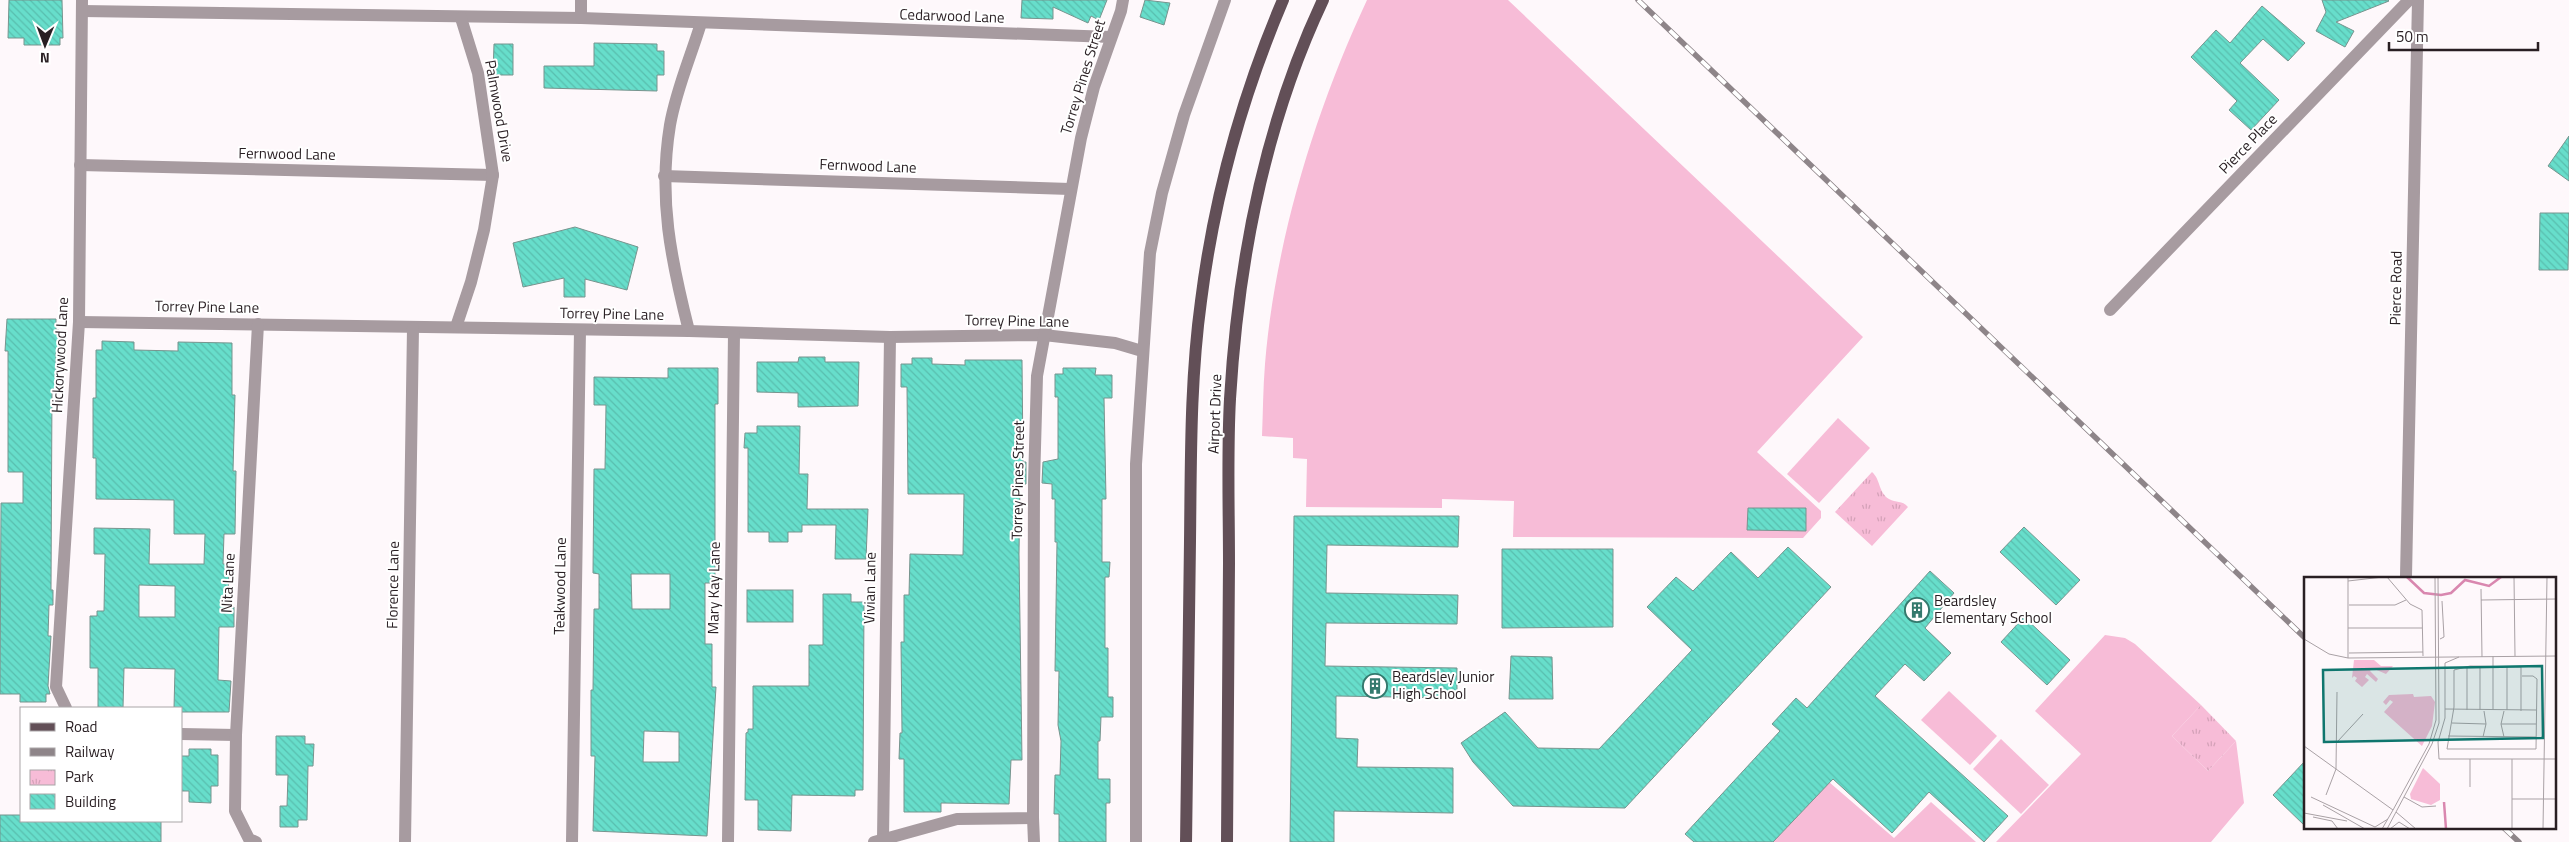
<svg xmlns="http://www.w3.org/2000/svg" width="2569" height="842" viewBox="0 0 2569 842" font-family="'Titillium Web',sans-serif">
<defs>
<pattern id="park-tufts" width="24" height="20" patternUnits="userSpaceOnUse" patternTransform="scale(1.25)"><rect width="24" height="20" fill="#f7bcd7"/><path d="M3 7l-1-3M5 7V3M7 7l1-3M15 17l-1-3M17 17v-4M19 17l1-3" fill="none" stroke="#d4a1b8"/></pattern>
<pattern id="building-back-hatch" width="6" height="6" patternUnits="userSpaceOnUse" patternTransform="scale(1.25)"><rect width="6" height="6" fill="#67decb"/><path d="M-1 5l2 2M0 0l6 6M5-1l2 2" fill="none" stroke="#59beae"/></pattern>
</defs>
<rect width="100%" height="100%" fill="#fef8fb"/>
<g fill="#f7bcd7">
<path d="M1367 0H1508L1863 337 1757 452 1821 511V518L1803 538 1513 537 1514 501 1442 499V508L1306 507 1307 459 1293 458V438L1262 436C1263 412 1263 388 1265 364 1275 242 1315 111 1367 0Z"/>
<path d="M1838 418 1870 448 1819 503 1787 474Z"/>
<path d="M2105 635 2125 638 2135 644 2201 705 2172 736 2208 771 2236 741 2244 803 2211 842H1996L2081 754 2035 711Z"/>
<path d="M1949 691 1997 736 1970 765 1921 720Z"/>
<path d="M2001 739 2049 785 2021 814 1973 769Z"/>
<path d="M1829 782 1894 838 1931 802 1976 842H1773Z"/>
</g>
<g fill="url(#park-tufts)">
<path d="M1872 472C1881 480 1878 492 1889 499 1896 503 1902 500 1908 507L1872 546 1835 512Z"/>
<path d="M2201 705 2236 741 2208 771 2172 736Z"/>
</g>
<g fill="url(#building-back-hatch)" stroke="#77948e" fill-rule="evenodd">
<path d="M9 0H62L63 38H60V45H24V38H8Z"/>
<path d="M1022 0H1107L1099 20 1091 16 1088 23 1053 7V19L1021 18Z"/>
<path d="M1145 0 1170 3 1164 25 1140 17Z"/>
<path d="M2322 0H2388L2389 1 2336 22 2354 31 2345 47 2316 31 2326 12Z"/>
<path d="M2262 6 2305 43 2288 61 2263 39 2240 63 2279 100 2251 130 2229 110 2237 101 2191 57 2216 30 2230 43Z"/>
<path d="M594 43 657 44V51H664V75H657V91L544 88V66H594Z"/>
<path d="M494 44H513V75H493Z"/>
<path d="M2569 136V181L2548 166Z"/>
<path d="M2540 213H2569L2568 270H2539Z"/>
<path d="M575 227 638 247 627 290 585 279V297H564V278L523 287 513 243Z"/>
<path d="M7 319H56V330H59V352H56V389H52L51 590H53V605H49L48 636H51L48 686 50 694H46V702H20V694H0L1 503H23V472H8V351H5Z"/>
<path d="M102 341 134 342V350L178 351V342L232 343V395H235L233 471H236L235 534H224L223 564H229L228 606 234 607V627H219L218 680 231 681 229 712H181V708H174L175 669 124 668 123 708H98V668H90V616H97V611H104L105 554H94V528L150 529 149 564H204L205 534H174V500L96 499V458H93V398H96V350H102ZM139 585 175 586V617H139Z"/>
<path d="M799 357H825V362H859L858 406 798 407V393L757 392V362H798Z"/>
<path d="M912 358H932V364L965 365V360H1022L1023 462H1026V484H1020L1019 554 1022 760H1011L1009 804 941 803V812H904V759H899L900 733H902L901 642H904V595H909L910 554 963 555 964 494H908L907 387H901V364H912Z"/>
<path d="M668 368H718V404H715V583H705V644H712V687H716L707 836 593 831 595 756H591V690H593L594 609H599V574L593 573 594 469H605L606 405H594V377L668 378ZM631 574H670V609H632ZM644 731 679 732V762H643Z"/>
<path d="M1063 368H1096L1095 375H1112V398H1104L1106 499H1102V562H1110L1109 577H1105V648H1108V697H1113V717H1101L1100 741H1098V779H1110V803H1106V842H1059V814H1054L1055 775H1060L1061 741 1058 725 1059 671H1055L1057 542H1055V499H1052V484L1042 483 1043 462 1058 459V397H1055V374H1063Z"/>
<path d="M757 426H800L799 474H808L807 509H868L866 559H835L836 525H802V532H788V542H769V532H748V448H744L745 433H757Z"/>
<path d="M1748 508H1806V531L1747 530Z"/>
<path d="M1294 516H1459L1458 547 1327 545 1326 593 1458 595 1457 624 1326 623 1325 666 1457 668V698L1336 696V738L1358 739 1357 767 1453 768V813L1334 811V842H1290Z"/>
<path d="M2024 527 2080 580 2056 605 2000 552Z"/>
<path d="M1788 547 1831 587 1625 808 1513 806 1473 762 1461 743 1505 712 1538 748 1599 749 1692 650 1647 607 1676 577 1693 591 1731 552 1758 578Z"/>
<path d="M1502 549H1613V627L1502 628Z"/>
<path d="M1930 571 1954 593 1925 628 1951 653 1924 681 1905 664 1875 696 2008 816 1984 842 1929 792 1892 833 1833 779 1773 842H1694L1685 834 1780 731 1772 724 1796 698 1807 708Z"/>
<rect x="747" y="590" width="46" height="32"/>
<path d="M823 594H851V602H864L863 790H855V796L792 795 791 831 758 830V800H745L746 733 748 732V729H753V686H809V645H823Z"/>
<path d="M2024 617 2070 660 2047 685 2001 642Z"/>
<path d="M1511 656 1552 657 1553 699H1509Z"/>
<path d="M276 736H305V744H314L313 766H308L307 820H298V827H280V806H287L288 775H276Z"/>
<path d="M189 749H211V755H218V786H211V803L189 802V791H181V756H189Z"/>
<path d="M2305 761V826L2273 795Z"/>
<path d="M0 815H21V821H161V842H0Z"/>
</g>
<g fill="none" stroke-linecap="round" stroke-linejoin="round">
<g stroke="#a79ba0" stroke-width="12">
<path d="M82 11 581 18 1111 37"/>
<path d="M581 18V0"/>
<path d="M80 165 493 175"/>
<path d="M664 176 1070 189"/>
<path d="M2110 310 2409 0"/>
<path d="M79 322 689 331 890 337 1044 335 1115 343 1142 351"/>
<path d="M456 327 471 282 484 230 493 175 478 73 461 18"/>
<path d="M689 331C671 260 658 198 670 125 676 90 691 56 701 23"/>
<path d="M2406 576 2418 0"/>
<path d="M66 708 56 687 79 322 82 0"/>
<path d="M181 734 236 735"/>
<path d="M1033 818 1034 842"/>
<path d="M883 839 890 337"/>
<path d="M256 842 249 839 235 811 236 735 258 324"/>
<path d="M405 842 413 328"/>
<path d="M572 842 580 330"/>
<path d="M728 842 734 333"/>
<path d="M874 842 957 819 1033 818 1034 483 1037 376 1081 138 1094 87 1121 11 1123 0"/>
<path d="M1136 842V464L1150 253 1162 193 1184 115 1225 0"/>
</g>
<g stroke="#624f57" stroke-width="12">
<path d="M1186 842C1188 742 1189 642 1190 541 1191 461 1190 381 1201 301 1214 198 1242 96 1283 0"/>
<path d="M1227 842C1228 749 1228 656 1229 563 1229 508 1227 454 1230 399 1238 263 1264 125 1323 0"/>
</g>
<defs>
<g id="rail">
<path d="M1638 0 2305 638"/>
<path d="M2504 828 2519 842"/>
</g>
</defs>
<use href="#rail" stroke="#8e8589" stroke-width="5.5"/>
<use href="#rail" stroke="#fff" stroke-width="4" stroke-dasharray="11" stroke-linecap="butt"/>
</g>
<defs>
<symbol id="building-ring" viewBox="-11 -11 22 22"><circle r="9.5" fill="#fff" stroke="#34796d" stroke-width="1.5"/><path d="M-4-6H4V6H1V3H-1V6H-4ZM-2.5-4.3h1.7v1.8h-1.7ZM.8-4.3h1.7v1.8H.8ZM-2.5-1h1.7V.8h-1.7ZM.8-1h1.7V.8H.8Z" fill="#34796d"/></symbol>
</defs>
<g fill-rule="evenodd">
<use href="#building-ring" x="1903" y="596" width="28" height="28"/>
<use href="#building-ring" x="1361" y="672" width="28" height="28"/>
</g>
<g text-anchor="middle" stroke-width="4" stroke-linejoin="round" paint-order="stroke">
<g font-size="15" fill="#291f23" stroke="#fff">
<text transform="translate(952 16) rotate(2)" y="5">Cedarwood Lane</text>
<text transform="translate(1083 77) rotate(-73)" y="5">Torrey Pines Street</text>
<text transform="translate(499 111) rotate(80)" y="5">Palmwood Drive</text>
<text transform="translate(2248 144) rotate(-46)" y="5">Pierce Place</text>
<text transform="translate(287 154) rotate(1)" y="5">Fernwood Lane</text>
<text transform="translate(868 166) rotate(2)" y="5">Fernwood Lane</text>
<text transform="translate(2396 288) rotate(-89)" y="5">Pierce Road</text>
<text transform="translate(207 307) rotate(1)" y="5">Torrey Pine Lane</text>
<text transform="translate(612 314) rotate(1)" y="5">Torrey Pine Lane</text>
<text transform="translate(1017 321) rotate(1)" y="5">Torrey Pine Lane</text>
<text transform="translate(60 355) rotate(-87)" y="5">Hickorywood Lane</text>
<text transform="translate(1215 414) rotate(-88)" y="5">Airport Drive</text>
<text transform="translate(1018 480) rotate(-89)" y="5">Torrey Pines Street</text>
<text transform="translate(228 583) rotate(-87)" y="5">Nita Lane</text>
<text transform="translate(393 585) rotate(-89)" y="5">Florence Lane</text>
<text transform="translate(560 586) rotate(-89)" y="5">Teakwood Lane</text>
<text transform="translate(714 588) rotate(-89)" y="5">Mary Kay Lane</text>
<text transform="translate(870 588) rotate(-89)" y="5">Vivian Lane</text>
</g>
<g font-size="15" fill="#291f23" stroke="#fff" text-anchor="start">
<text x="1934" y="606">Beardsley<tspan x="1934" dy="17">Elementary School</tspan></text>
<text x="1392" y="682">Beardsley Junior<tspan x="1392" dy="17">High School</tspan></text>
</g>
</g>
<g transform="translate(2304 577)">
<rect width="252" height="252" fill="#fef8fb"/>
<path d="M50 83H70L77 89H89L82 97 68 91 66 94 74 102 72 105 63 97 61 100 65 103 58 110 51 104 53 101 50 99 48 101ZM109 117 110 120 127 119 131 125 128 149 118 169 80 135 89 125 86 123 82 128 79 125 85 118ZM119 191 136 207V223L127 228 107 222 106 217Z" fill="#f7bcd7"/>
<path fill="none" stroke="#d987af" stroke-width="2.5" d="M103 0 120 16 137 18 147 16 161 3 185 9 197 0M140 225 142 252"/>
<path fill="none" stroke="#a9a1a5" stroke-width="1" d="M44 0V81M83 0 106 27 118 33 119 79M210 0 211 79M44 4 79 0M177 12 178 80M177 23 253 22M45 28H91L102 23M44 51H118M0 62 25 77 44 81 253 79M136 62 140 60 138 24M45 76 119 75M189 79V133M155 80 141 86V141L134 165 135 182H253M176 89V133M203 89V133M163 91V133M141 132 232 133M200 134 197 147 200 160M217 134V90L166 89 150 93V130L143 172H232L233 102 229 99H218M148 146 182 147M197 147H232M144 159 232 160M179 160 182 147 180 134M34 164 59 137M0 169 89 233M166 182V210M208 182V252M22 218 32 192 33 115M7 220 71 250 84 242M100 220 118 230 132 229M208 222H253M19 228 61 252M89 233 125 167 132 143 131 0M92 235 112 252M0 236 43 244M9 240 28 244 34 252M78 252 89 233M83 252 128 167 135 146 134 0M86 252 95 245 106 252M239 252 243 0"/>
<path fill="#0f766e" fill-opacity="0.15" stroke="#0f766e" stroke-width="2.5" d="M238 89 239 161 20 165 19 93Z"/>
<rect width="252" height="252" fill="none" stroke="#291f23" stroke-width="2.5"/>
</g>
<rect x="20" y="707" width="162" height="115" fill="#ffffff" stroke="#a9a5a7"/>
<rect x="30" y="723" width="25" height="8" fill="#624f57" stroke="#a9a5a7"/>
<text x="65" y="732" font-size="15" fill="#291f23">Road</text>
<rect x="30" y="748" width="25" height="8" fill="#8e8589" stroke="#a9a5a7"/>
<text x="65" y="757" font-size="15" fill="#291f23">Railway</text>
<rect x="30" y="770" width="25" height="15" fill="url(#park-tufts)" stroke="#a9a5a7"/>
<text x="65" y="782" font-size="15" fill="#291f23">Park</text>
<rect x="30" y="794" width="25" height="15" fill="url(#building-back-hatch)" stroke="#a9a5a7"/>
<text x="65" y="807" font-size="15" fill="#291f23">Building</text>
<g transform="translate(45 45) rotate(181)" stroke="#ffffff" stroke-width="4" paint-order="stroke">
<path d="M0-4L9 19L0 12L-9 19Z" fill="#291f23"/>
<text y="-8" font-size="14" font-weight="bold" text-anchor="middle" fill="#291f23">N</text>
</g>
<path d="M2389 42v8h149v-8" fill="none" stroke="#291f23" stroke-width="2.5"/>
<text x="2396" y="42" font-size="15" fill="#291f23" stroke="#ffffff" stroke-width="4" paint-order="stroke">50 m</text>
</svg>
